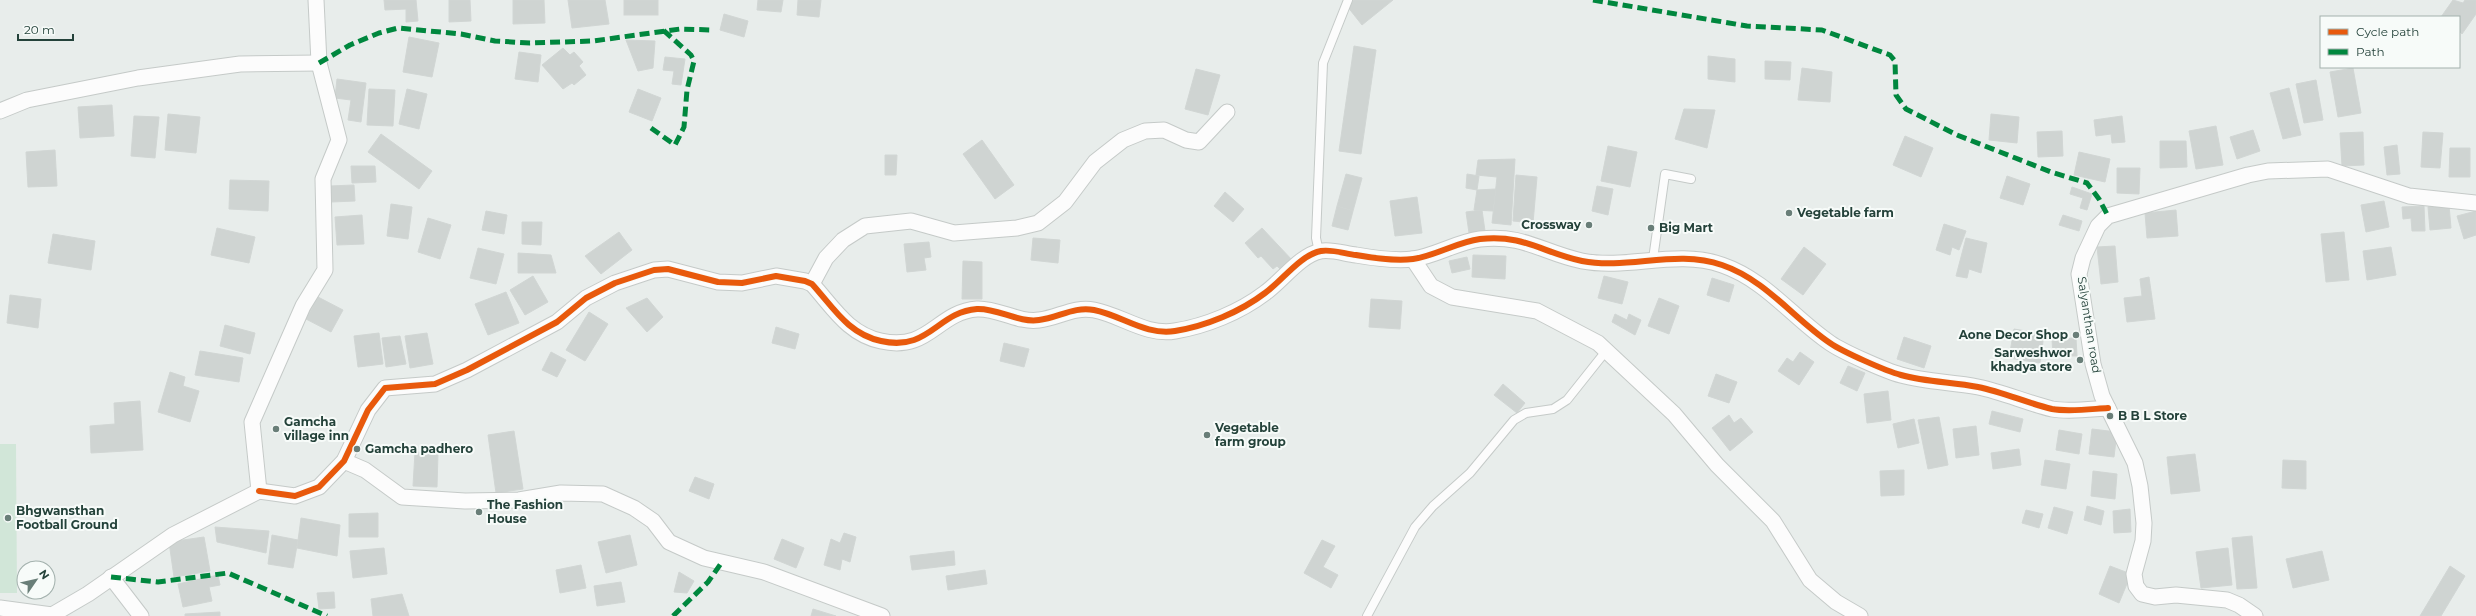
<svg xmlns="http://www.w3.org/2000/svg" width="2476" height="616" viewBox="0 0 2476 616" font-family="Montserrat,sans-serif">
<rect width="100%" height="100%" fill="#e8edeb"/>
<path fill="#d1e6d8" d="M0 444H16L17 593H0Z"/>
<g fill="#cfd4d2" stroke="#d1d6d4">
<path d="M384 0H416L418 21 406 22V9L385 10Z"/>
<path d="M449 0H470L471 21 449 22Z"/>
<path d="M513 0H544L545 23 513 24Z"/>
<path d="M568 0H605L609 24 572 28Z"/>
<rect x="624" y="0" width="34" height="15"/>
<path d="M758 0H783L781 12 757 10Z"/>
<path d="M798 0H821L819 17 797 15Z"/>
<path d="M1354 0H1393L1362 25 1347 6Z"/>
<path d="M2453 0 2463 3 2465 0H2476V14L2462 34 2459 31V17H2441Z"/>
<path d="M724 14 748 21 744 37 720 30Z"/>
<path d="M409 37 439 43 432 77 403 72Z"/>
<path d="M626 40 655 41 653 68 638 71Z"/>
<path d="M1354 46 1376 50 1361 154 1339 151Z"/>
<path d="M563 48 570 55 574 52 583 62 579 66 586 75 574 85 572 83 563 89 542 65Z"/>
<path d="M519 52 541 55 538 82 515 79Z"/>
<path d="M1708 56 1735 59V82L1708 79Z"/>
<path d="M665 57 685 59 681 85 672 84 674 71 663 70Z"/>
<path d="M1765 61 1791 62 1790 80 1765 79Z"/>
<path d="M1802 68 1832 72 1830 102 1798 100Z"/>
<path d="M2353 68 2361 113 2338 117 2330 72Z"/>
<path d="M1196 69 1220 75 1208 115 1185 109Z"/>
<path d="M337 79 366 83 361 122 348 120 351 100 335 98Z"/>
<path d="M2316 80 2323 120 2304 123 2296 84Z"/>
<path d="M2289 88 2301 135 2283 139 2270 93Z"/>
<path d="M369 89 395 90 393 126 367 125Z"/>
<path d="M407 89 427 94 419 129 399 124Z"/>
<path d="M638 89 661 98 652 121 629 112Z"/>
<path d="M112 105 114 136 80 138 78 107Z"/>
<path d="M1684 109 1715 110 1707 148 1675 139Z"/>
<path d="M168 114 200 117 196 153 165 150Z"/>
<path d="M1991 114 2019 117 2017 143 1989 140Z"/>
<path d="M134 116 159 117 155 158 131 156Z"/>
<path d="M2122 116 2125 142 2112 143 2111 134 2096 136 2094 120Z"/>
<path d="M2216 126 2223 165 2196 169 2189 131Z"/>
<path d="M2253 130 2260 151 2237 159 2230 137Z"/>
<path d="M2062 131 2063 156 2038 157 2037 132Z"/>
<path d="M2363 132 2364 165 2342 166 2340 133Z"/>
<path d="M2423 132 2443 133 2440 168 2421 167Z"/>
<path d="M381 134 432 171 419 189 368 152Z"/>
<path d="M1905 136 1933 148 1921 177 1893 165Z"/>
<path d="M982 140 1014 185 995 199 963 154Z"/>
<path d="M2160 141H2186L2187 167 2160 168Z"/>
<path d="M2397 145 2400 174 2387 175 2384 147Z"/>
<path d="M1608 146 1637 152 1630 187 1601 181Z"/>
<path d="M2450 148H2470V177H2449Z"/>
<path d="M55 150 57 186 28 187 26 152Z"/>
<path d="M2079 152 2110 159 2105 182 2074 175Z"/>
<path d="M885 155H897L896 175H885Z"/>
<path d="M1515 159 1511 225 1492 223 1497 177 1476 175 1478 160Z"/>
<path d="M351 166H375L376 182 352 183Z"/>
<path d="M2117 168H2140L2139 194 2117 193Z"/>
<path d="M1346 174 1362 178 1353 211 1337 206Z"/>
<path d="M1467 174 1479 176 1477 190 1466 188Z"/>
<path d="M1516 175 1537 177 1533 223 1513 221Z"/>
<path d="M2007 176 2030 184 2023 205 2000 198Z"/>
<path d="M230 180 269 181 268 211 229 209Z"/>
<path d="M354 185 355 201 331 202 330 186Z"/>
<path d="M1597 186 1613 189 1608 215 1592 211Z"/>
<path d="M2072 187 2092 194 2087 210 2080 208 2083 198 2070 194Z"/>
<path d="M1496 189 1493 211 1474 210 1477 190Z"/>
<path d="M1225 192 1244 209 1233 222 1214 206Z"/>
<path d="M1417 197 1422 233 1395 236 1390 201Z"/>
<path d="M2384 201 2389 227 2366 232 2361 205Z"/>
<path d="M391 204 412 207 408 239 387 236Z"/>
<path d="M2449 205 2451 228 2430 230 2428 207Z"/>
<path d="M1337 206 1353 211 1348 230 1332 226Z"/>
<path d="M2424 206 2425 231H2412L2411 218 2403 219 2402 207Z"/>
<path d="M1482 210 1485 231 1469 233 1466 212Z"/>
<path d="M2176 210 2178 236 2147 238 2145 213Z"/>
<path d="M486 211 507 215 504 234 482 230Z"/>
<path d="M2476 211V235L2464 239 2457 216Z"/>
<path d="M362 215 364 244 337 245 335 217Z"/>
<path d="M2063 215 2082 221 2079 231 2059 225Z"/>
<path d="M428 218 451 225 440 259 418 252Z"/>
<path d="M522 222H542L541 245 522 244Z"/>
<path d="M1944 224 1966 231 1959 250 1952 247 1950 255 1936 250Z"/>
<path d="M217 228 255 237 249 263 211 255Z"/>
<path d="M1262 228 1293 261 1282 271 1277 266 1273 269 1261 256 1258 258 1245 243Z"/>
<path d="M619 232 632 250 601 274 585 256Z"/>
<path d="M2344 232 2349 280 2326 282 2321 234Z"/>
<path d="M53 234 95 241 91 270 48 263Z"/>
<path d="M1033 238 1060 240 1058 263 1031 260Z"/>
<path d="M1966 238 1987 243 1981 273 1969 269 1967 278 1956 276Z"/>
<path d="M929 242 931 257 924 258 926 270 907 272 904 244Z"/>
<path d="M2115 246 2118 282 2101 284 2097 247Z"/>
<path d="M1804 247 1826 264 1803 295 1781 279Z"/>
<path d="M2391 247 2396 275 2367 280 2363 251Z"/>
<path d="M478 248 504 254 496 284 470 278Z"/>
<path d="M518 253 551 255 556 273H518Z"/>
<path d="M1473 255 1506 256 1505 279 1472 277Z"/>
<path d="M1467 257 1470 269 1452 273 1449 261Z"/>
<path d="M963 261 982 262V299H962Z"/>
<path d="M533 276 548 302 525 315 510 290Z"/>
<path d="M1604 276 1628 282 1622 304 1598 298Z"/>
<path d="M2149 277 2155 319 2127 322 2124 298 2142 296 2140 279Z"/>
<path d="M1712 278 1734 285 1729 302 1707 295Z"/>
<path d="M506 292 519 323 488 335 475 304Z"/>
<path d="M10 295 41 299 38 328 7 323Z"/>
<path d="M318 297 343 310 331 332 306 319Z"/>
<path d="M647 298 663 317 647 332 626 308Z"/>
<path d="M1659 298 1679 306 1669 334 1648 326Z"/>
<path d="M1371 299 1402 301 1400 329 1369 327Z"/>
<path d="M589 312 608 324 585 361 566 350Z"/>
<path d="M1615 314 1627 320 1629 314 1641 320 1635 335 1612 322Z"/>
<path d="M225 325 255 333 250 354 220 346Z"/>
<path d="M776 327 799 334 795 349 772 343Z"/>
<path d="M2014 329 2044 334 2040 363 2009 358Z"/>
<path d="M379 333 383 364 358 367 354 336Z"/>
<path d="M427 333 433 364 410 368 405 336Z"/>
<path d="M400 336 406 364 386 367 382 338Z"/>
<path d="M1904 337 1931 346 1924 368 1897 359Z"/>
<path d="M2076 338 2077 356H2053L2052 339Z"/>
<path d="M1004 343 1029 349 1024 367 1000 361Z"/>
<path d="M200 351 243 358 239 382 195 375Z"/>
<path d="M551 352 566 360 557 377 542 370Z"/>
<path d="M1800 352 1814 362 1799 385 1778 371 1787 358 1793 362Z"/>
<path d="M1848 366 1865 373 1857 391 1840 383Z"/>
<path d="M170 372 185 377 183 386 199 391 190 422 158 412Z"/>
<path d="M1716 374 1737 382 1729 403 1708 396Z"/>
<path d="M1503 384 1525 403 1517 413 1494 395Z"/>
<path d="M1888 391 1891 420 1867 423 1864 394Z"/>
<path d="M140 401 143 450 91 453 90 426 115 424 114 403Z"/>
<path d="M1992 411 2023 419 2020 432 1989 424Z"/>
<path d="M1729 415 1734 423 1741 418 1753 432 1730 451 1712 428Z"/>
<path d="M1939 417 1948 465 1928 469 1918 420Z"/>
<path d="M1914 419 1919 443 1898 448 1893 424Z"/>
<path d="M1976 426 1979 455 1956 458 1953 429Z"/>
<path d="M2092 429 2117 432 2114 457 2089 454Z"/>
<path d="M2059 430 2082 434 2079 454 2056 450Z"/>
<path d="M514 431 523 489 496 493 488 435Z"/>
<path d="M2019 449 2021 465 1993 469 1991 453Z"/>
<path d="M415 452 438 453 437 487 413 486Z"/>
<path d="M2195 454 2200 491 2171 494 2167 457Z"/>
<path d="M2045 460 2070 464 2066 489 2041 485Z"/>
<path d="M2283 460 2306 461V489L2282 488Z"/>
<path d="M1904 470V495L1881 496 1880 471Z"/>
<path d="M2093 471 2117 474 2115 499 2091 496Z"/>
<path d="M695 477 714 484 709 499 689 491Z"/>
<path d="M2087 506 2104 511 2101 525 2084 520Z"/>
<path d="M2054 507 2073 512 2067 534 2048 528Z"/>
<path d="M2130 509 2131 532 2114 533 2113 511Z"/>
<path d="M2026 510 2043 514 2039 528 2022 523Z"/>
<path d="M378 513V537H349V514Z"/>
<path d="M301 518 340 525 337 556 297 548Z"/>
<path d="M215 527 269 531 266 553 217 542Z"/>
<path d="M844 533 856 537 850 562 842 559 840 570 824 565 831 539 840 543Z"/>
<path d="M272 535 298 540 293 568 268 564Z"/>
<path d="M630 535 637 565 606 573 598 542Z"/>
<path d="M2252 536 2257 588 2237 589 2232 538Z"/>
<path d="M204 537 210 571 174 577 169 542Z"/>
<path d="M782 539 804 548 796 568 774 559Z"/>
<path d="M1322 540 1335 546 1323 567 1338 575 1331 588 1304 573Z"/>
<path d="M384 548 387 574 353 578 350 551Z"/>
<path d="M2228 548 2232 585 2201 588 2196 552Z"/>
<path d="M954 551 955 565 912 570 910 556Z"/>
<path d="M2322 551 2329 580 2293 588 2286 559Z"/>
<path d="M581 565 586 588 560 593 556 570Z"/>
<path d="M2110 566 2131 574 2119 603 2099 594Z"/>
<path d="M2450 566 2465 576 2441 616H2420Z"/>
<path d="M985 570 987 584 948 590 946 576Z"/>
<path d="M679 572 694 581 687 593 674 592Z"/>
<path d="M218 575 220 585 209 587 212 601 183 607 178 584Z"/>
<path d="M621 582 625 602 597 606 594 586Z"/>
<path d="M334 592 335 608 319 609 317 593Z"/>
<path d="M402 594 409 616H373L371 599Z"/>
<path d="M813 609 836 616H811Z"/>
<path d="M220 612V616H185V614Z"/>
</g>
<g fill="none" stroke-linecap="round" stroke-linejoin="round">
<defs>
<g id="lane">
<path d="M1319 252 1316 238 1323 63 1348 0"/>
<path d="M1653 259 1665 174 1691 179"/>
<path d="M1367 616 1415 527 1433 506 1470 473 1514 420 1526 413 1553 409 1567 400 1606 351"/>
</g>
<g id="street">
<path d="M0 111 27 100 138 78 240 64 319 63"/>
<path d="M1413 259 1431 286 1452 297 1537 311 1598 343 1674 414 1717 465 1773 521 1810 580 1836 602 1860 616"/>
<path d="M812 284 826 258 843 240 865 226 911 221 954 233 1017 228 1038 223 1065 202 1095 162 1123 140 1145 131 1164 130 1186 140 1199 142 1227 112"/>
<path d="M344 461 365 470 402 497 465 501 519 500 561 493 603 494 634 508 653 521 669 542 704 558 764 572 882 616"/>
<path d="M259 491 295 496 319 487 344 461 368 410 385 388 435 384 467 370 557 322 586 298 615 283 654 270 668 269 718 282 742 283 776 276 805 281 812 284C833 307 848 334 881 341 929 352 937 312 977 309 998 308 1018 323 1039 320 1058 318 1074 306 1094 310 1121 315 1146 336 1175 331 1206 326 1240 312 1265 293 1282 281 1300 255 1321 251 1332 249 1346 254 1356 255 1373 258 1396 261 1413 259 1435 256 1457 242 1480 239 1524 234 1543 253 1582 261 1629 270 1676 249 1722 265 1766 280 1793 318 1830 343 1843 352 1886 371 1901 375 1926 382 1952 382 1978 387 2003 392 2027 403 2052 409 2069 412 2091 409 2108 408"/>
<path d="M111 577 141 616"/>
<path d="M0 608 52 615 88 594 173 535 259 491 252 422 303 306 325 270 323 179 339 140 319 63 316 0"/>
<path d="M2255 616 2239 605 2227 600 2176 595 2155 597 2142 594 2136 586 2134 574 2143 541 2144 523 2140 486 2135 463 2102 396 2093 364 2079 274 2083 258 2098 226 2108 216 2248 175 2268 171 2328 169 2409 196 2476 203"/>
</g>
</defs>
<use href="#lane" stroke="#c5cac8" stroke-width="10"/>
<use href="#street" stroke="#c5cac8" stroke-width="17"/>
<use href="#lane" stroke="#fcfcfc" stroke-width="8"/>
<use href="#street" stroke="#fcfcfc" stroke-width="15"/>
<g stroke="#00873e" stroke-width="5" stroke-dasharray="10 5" stroke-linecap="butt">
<path d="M1593 0 1747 26 1822 30 1890 55 1895 61 1896 95 1906 109 1957 135 2051 172 2087 183 2099 199 2108 216"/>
<path d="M319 63 350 45 379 33 398 28 461 34 495 41 530 43 593 41 680 29 712 30"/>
<path d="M651 128 675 145 684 127 687 90 694 61 691 55 663 30"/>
<path d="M111 577 158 582 228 573 327 616"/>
<path d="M673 616 708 582 722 562"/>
</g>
<defs>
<path id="cycleway" d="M259 491 295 496 319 487 344 461 368 410 385 388 435 384 467 370 557 322 586 298 615 283 654 270 668 269 718 282 742 283 776 276 805 281 812 284C833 307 848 334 881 341 929 352 937 312 977 309 998 308 1018 323 1039 320 1058 318 1074 306 1094 310 1121 315 1146 336 1175 331 1206 326 1240 312 1265 293 1282 281 1300 255 1321 251 1332 249 1346 254 1356 255 1373 258 1396 261 1413 259 1435 256 1457 242 1480 239 1524 234 1543 253 1582 261 1629 270 1676 249 1722 265 1766 280 1793 318 1830 343 1843 352 1886 371 1901 375 1926 382 1952 382 1978 387 2003 392 2027 403 2052 409 2069 412 2091 409 2108 408"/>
</defs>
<use href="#cycleway" stroke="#f7fbf9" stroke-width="8"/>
<use href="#cycleway" stroke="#e8590c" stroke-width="6"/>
</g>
<g fill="#697e78" stroke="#f7fbf9" stroke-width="1.5">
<circle cx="1789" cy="213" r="4"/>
<circle cx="1589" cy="225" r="4"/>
<circle cx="1651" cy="228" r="4"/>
<circle cx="2076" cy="335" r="4"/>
<circle cx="2080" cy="360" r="4"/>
<circle cx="2110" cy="416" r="4"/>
<circle cx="276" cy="429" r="4"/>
<circle cx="1207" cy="435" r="4"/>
<circle cx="357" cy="449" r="4"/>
<circle cx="479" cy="512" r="4"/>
<circle cx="8" cy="518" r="4"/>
</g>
<g text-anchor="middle" stroke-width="4" stroke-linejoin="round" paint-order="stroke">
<g font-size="12" font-weight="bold" fill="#24423a" stroke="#f7fbf9" text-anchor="start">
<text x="1797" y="217">Vegetable farm</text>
<text x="1581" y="229" text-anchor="end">Crossway</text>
<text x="1659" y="232">Big Mart</text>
<text x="2068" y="339" text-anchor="end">Aone Decor Shop</text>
<text x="2072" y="357" text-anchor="end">Sarweshwor<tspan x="2072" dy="14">khadya store</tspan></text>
<text x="2118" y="420">B B L Store</text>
<text x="284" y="426">Gamcha<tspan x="284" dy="14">village inn</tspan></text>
<text x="1215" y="432">Vegetable<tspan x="1215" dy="14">farm group</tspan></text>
<text x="365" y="453">Gamcha padhero</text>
<text x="487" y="509">The Fashion<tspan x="487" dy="14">House</tspan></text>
<text x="16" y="515">Bhgwansthan<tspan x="16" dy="14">Football Ground</tspan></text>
</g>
<g font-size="12" fill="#24423a" stroke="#f7fbf9">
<text transform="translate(2089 325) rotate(81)" y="4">Salyanthan road</text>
</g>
</g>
<rect x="2320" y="16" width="140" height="52" fill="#f7fbf9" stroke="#a3b1ad"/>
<rect x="2328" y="29" width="20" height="6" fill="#e8590c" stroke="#a3b1ad"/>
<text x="2356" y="36" font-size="12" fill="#24423a">Cycle path</text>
<rect x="2328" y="49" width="20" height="6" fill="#00873e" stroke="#a3b1ad"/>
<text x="2356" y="56" font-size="12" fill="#24423a">Path</text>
<g transform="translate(36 580) rotate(56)"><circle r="19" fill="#f7fbf9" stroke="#a3b1ad"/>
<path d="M0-3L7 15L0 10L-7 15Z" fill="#697e78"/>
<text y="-6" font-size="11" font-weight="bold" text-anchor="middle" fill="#24423a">N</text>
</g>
<path d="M18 34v6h55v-6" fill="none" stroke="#24423a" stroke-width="2"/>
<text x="24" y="34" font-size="12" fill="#24423a" stroke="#f7fbf9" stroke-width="3" paint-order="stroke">20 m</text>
</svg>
